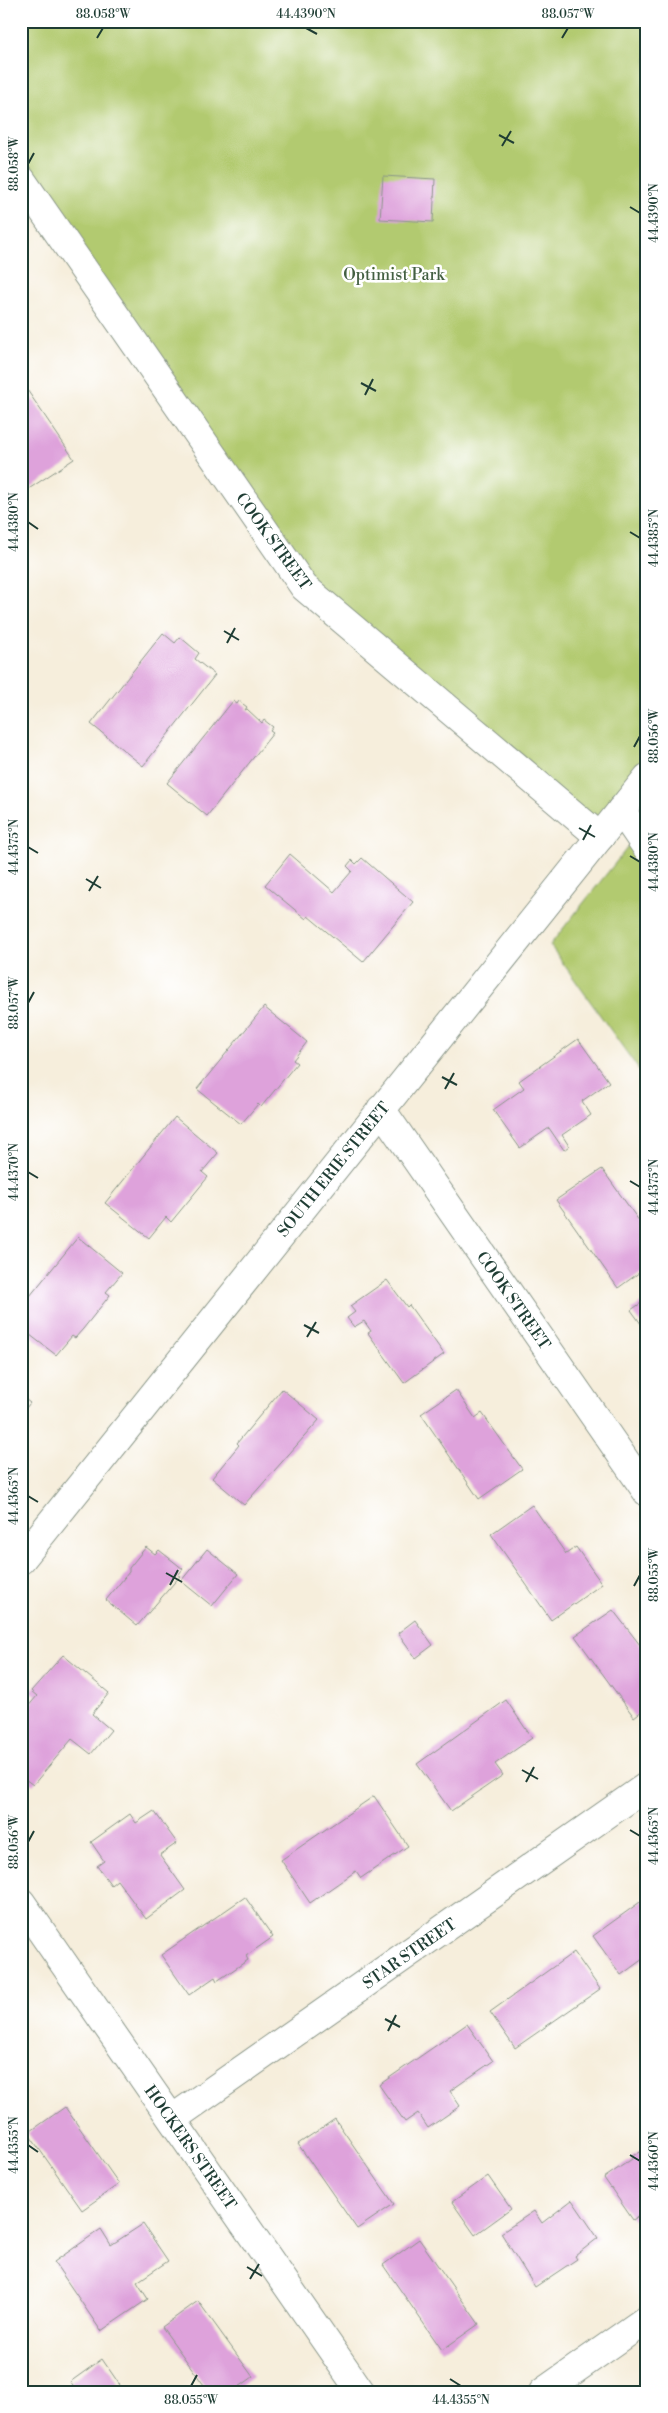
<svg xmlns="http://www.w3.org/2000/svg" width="668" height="2413" viewBox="0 0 668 2413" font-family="'Libre Bodoni',serif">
<rect width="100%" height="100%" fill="#fff"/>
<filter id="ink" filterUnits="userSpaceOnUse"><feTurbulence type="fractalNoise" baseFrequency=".02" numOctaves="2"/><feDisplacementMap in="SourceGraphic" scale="10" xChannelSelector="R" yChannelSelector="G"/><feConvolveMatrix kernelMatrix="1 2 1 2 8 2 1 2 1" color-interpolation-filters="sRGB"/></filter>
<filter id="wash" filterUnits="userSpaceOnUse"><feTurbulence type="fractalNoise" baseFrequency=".0096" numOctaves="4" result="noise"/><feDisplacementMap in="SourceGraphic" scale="20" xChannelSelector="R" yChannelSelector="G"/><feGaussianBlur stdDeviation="1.12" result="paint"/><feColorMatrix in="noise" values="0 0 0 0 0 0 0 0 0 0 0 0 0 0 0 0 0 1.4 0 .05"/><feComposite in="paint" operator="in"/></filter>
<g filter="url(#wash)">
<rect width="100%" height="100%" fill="#f6eedc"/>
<g fill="#b2ca70" stroke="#688452">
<path d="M21 21H647V778L600 837 304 587 21 179Z"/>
<path d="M647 823V1081L550 945Z"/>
</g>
<g id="blocks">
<g fill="#dea2db">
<path d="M383 176 435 179 433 222 380 219Z"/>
<path d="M21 381 74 459 21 494Z"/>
<path d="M163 633 175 643 180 637 199 653 195 659 215 675 143 766 91 724Z"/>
<path d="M233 701 237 704 239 701 247 707 245 710 247 709 262 723 264 720 273 727 270 731 273 733 207 816 167 783Z"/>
<path d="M290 854 334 892 352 871 347 866 352 860 356 864 362 858 413 902 363 962 308 916 306 919 265 885Z"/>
<path d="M264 1007 307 1042 293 1060 297 1063 261 1107 258 1104 241 1124 197 1089Z"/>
<path d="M578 1039 609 1082 582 1101 591 1115 562 1135 569 1146 564 1150 549 1128 520 1148 493 1110 524 1088 519 1081Z"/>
<path d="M175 1117 218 1153 202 1172 208 1177 199 1188 171 1222 166 1217 149 1238 105 1203Z"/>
<path d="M602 1169 647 1232V1267L618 1288 556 1200Z"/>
<path d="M78 1237 122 1273 106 1292 110 1295 83 1329 75 1338 72 1336 56 1355 21 1328V1307Z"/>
<path d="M387 1280 407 1307 409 1305 444 1354 404 1383 368 1333 371 1331 364 1321 354 1327 347 1318 355 1312 350 1306Z"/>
<path d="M647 1299V1332L631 1310Z"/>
<path d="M282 1389 319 1420 244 1505 212 1478 239 1445 237 1443Z"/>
<path d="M456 1390 475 1418 482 1413 522 1469 479 1499 421 1414Z"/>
<path d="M21 1396 30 1403 21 1414Z"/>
<path d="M532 1505 566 1554 576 1547 602 1584 551 1620 491 1534Z"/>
<path d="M146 1547 155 1554 159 1550 183 1569 178 1575 180 1576 137 1626 106 1600 129 1572V1568Z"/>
<path d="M207 1549 238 1574 212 1606 181 1581Z"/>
<path d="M613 1610 647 1654V1707L634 1717 575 1636Z"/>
<path d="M415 1620 433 1645 416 1658 398 1633Z"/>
<path d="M63 1655 109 1693 92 1714 111 1730 91 1754 72 1739 33 1785 21 1776V1715L37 1696 31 1691Z"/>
<path d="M506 1700 532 1738 495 1764 503 1775 451 1811 417 1764Z"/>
<path d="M374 1796 408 1846 361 1878 356 1871 310 1903 281 1860Z"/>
<path d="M154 1811 177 1843 160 1855 185 1890 146 1919 117 1880 111 1885 97 1866 104 1861 91 1842 130 1814 136 1823Z"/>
<path d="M245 1897 273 1937 246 1956 248 1960 217 1981 215 1977 189 1995 161 1955Z"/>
<path d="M647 1897V1956L621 1975 593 1936Z"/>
<path d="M574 1952 600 1989 515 2048 490 2012Z"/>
<path d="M467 2024 493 2061 450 2091 460 2106 428 2128 418 2113 405 2122 379 2085Z"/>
<path d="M65 2107 119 2184 82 2210 28 2133Z"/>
<path d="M335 2119 394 2204 357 2229 298 2144Z"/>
<path d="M647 2148V2210L633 2220 604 2178 632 2159V2156Z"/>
<path d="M488 2176 511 2209 475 2235 452 2202Z"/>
<path d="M572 2200 598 2238 575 2256 577 2259 535 2287 501 2233 534 2211 542 2223Z"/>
<path d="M143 2224 168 2261 137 2282 148 2299 101 2331 54 2262 101 2229 111 2245Z"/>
<path d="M419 2239 479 2324 442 2350 383 2265Z"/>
<path d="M198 2301 253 2377 232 2392H209L162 2327Z"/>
<path d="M102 2359 124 2391 77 2392 70 2382Z"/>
</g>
</g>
</g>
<g filter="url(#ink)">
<use href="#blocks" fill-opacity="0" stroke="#8a9688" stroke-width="1"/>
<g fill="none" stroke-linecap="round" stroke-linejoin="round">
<defs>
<g id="minor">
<path d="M21 179 304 587 600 837"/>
<path d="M621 810 647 848"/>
<path d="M381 1109 647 1492"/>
<path d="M21 1560 647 778"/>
<path d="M21 1902 361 2392"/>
<path d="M172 2119 647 1786"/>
<path d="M543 2392 647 2319"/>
</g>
</defs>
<use href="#minor" stroke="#8a9688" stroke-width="30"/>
<use href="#minor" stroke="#fff" stroke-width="28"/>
</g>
</g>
<path fill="none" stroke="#1f3d34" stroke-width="2" d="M306 28 317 34M97 38 103 28M562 38 568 28M499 135 514 143M502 146 511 131M28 164 34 153M630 207 640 213M361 383 376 391M365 395 373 379M28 522 38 529M630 532 640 538M224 631 239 640M227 643 235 628M634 747 640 736M579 828 595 837M583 840 591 825M28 847 38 853M630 856 640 862M86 879 101 888M89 891 98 876M28 1003 34 992M442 1077 457 1085M445 1089 454 1073M28 1172 38 1178M630 1181 640 1187M304 1325 319 1333M307 1337 316 1322M28 1496 38 1502M166 1573 182 1582M170 1585 178 1570M634 1586 640 1575M522 1770 538 1779M526 1782 534 1767M630 1830 640 1836M28 1842 34 1831M385 2019 400 2027M388 2031 396 2015M28 2145 38 2152M630 2155 640 2161M247 2267 262 2276M250 2279 259 2264M450 2379 461 2386M191 2386 197 2375"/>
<g text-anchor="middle" stroke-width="5" stroke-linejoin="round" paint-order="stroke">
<g font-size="16" fill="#446043" stroke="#fff">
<text x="394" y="280">Optimist Park</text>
</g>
<g font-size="16" fill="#1f3d34" stroke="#fff">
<text transform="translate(274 541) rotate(54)" y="6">COOK STREET</text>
<text transform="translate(333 1169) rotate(-51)" y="6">SOUTH ERIE STREET</text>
<text transform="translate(514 1300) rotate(55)" y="6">COOK STREET</text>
<text transform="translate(409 1953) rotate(-35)" y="6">STAR STREET</text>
<text transform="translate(191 2147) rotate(55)" y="6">HOCKERS STREET</text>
</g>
</g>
<rect width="668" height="2413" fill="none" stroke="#fff" stroke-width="55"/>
<rect x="28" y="28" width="612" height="2358" fill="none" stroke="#1f3d34" stroke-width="2"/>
<g font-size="12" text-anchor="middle" fill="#1f3d34">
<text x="103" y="18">88.058°W</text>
<text x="306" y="18">44.4390°N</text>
<text x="568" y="18">88.057°W</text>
<text transform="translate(14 164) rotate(-90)" y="4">88.058°W</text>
<text transform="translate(654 213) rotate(-90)" y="4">44.4390°N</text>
<text transform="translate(14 522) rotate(-90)" y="4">44.4380°N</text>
<text transform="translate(654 538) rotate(-90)" y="4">44.4385°N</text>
<text transform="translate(654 736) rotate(-90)" y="4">88.056°W</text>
<text transform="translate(14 847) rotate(-90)" y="4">44.4375°N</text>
<text transform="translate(654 862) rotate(-90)" y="4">44.4380°N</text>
<text transform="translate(14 1003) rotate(-90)" y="4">88.057°W</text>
<text transform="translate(14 1172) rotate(-90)" y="4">44.4370°N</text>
<text transform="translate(654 1187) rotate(-90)" y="4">44.4375°N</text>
<text transform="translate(14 1496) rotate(-90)" y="4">44.4365°N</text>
<text transform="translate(654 1575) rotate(-90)" y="4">88.055°W</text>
<text transform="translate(654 1836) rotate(-90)" y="4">44.4365°N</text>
<text transform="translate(14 1842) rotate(-90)" y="4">88.056°W</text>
<text transform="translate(14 2145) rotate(-90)" y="4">44.4355°N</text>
<text transform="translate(654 2161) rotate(-90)" y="4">44.4360°N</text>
<text x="191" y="2404">88.055°W</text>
<text x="461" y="2404">44.4355°N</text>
</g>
</svg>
